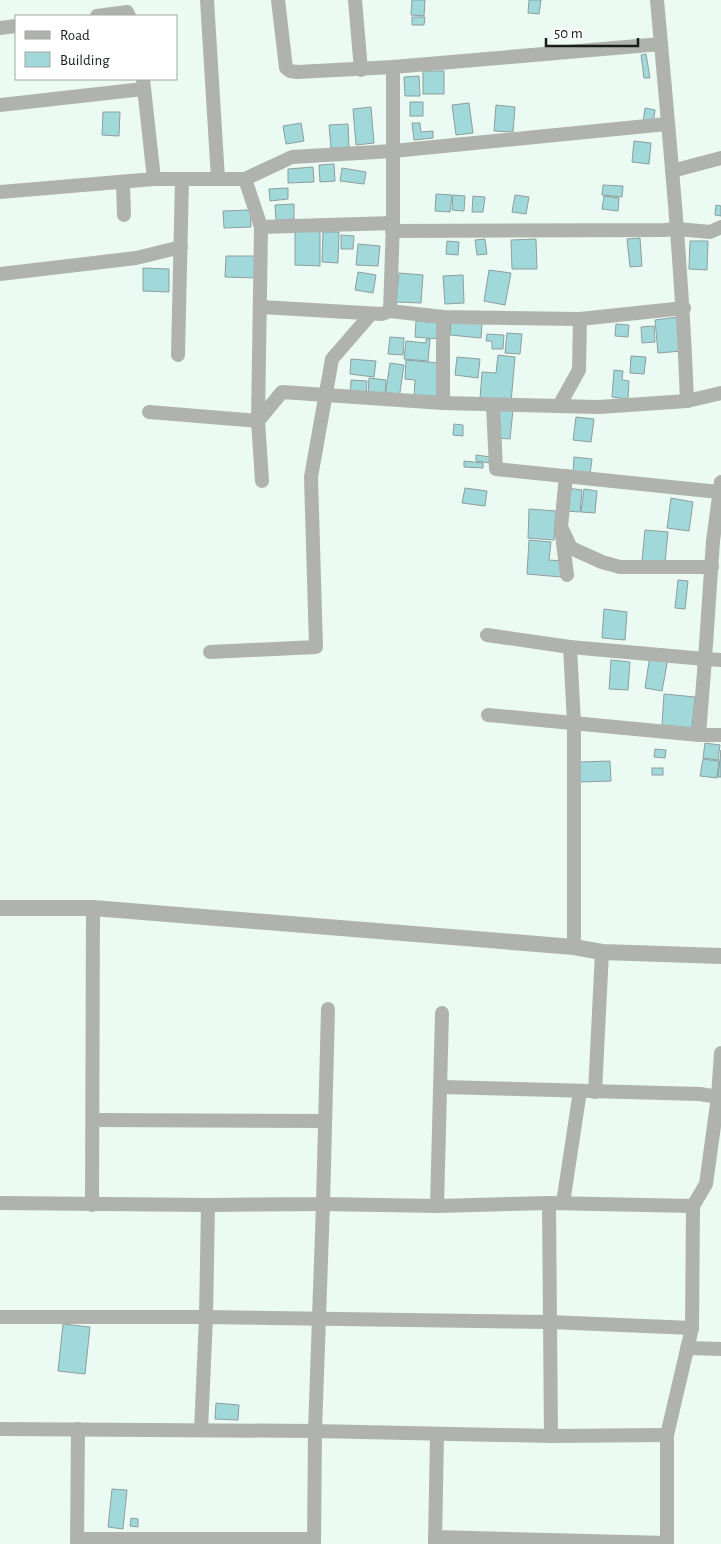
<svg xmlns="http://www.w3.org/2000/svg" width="721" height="1544" viewBox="0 0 721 1544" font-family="'Alegreya Sans',sans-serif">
<rect width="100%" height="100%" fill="#ebfaf2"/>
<g fill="#a1d8d9" stroke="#8d9f9f">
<path d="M412 0H425L424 16 411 15Z"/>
<path d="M529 0H541L539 14 528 13Z"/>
<path d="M412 17H425L424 25H412Z"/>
<path d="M646 54 650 78H644L641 55Z"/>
<rect x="423" y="71" width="21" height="23"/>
<path d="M419 76 420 96H405L404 77Z"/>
<rect x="410" y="102" width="13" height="14"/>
<path d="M469 103 473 133 456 135 452 105Z"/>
<path d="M496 105 515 107 513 132 494 131Z"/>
<path d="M371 107 374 143 356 145 353 109Z"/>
<path d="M645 108 655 110 653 125 643 123Z"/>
<path d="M103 112H120L119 136 102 135Z"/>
<path d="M301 123 304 141 286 144 283 126Z"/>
<path d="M412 123H420L421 132 433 131V138L414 140Z"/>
<path d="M348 124 349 147 331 148 329 125Z"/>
<path d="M634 141 651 143 649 164 632 162Z"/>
<path d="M334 164 335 181 320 182 319 165Z"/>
<path d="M313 167 314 182 288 183V169Z"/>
<path d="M342 168 366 172 364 184 340 181Z"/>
<path d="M603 185 623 186 622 197 602 195Z"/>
<path d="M288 188V199L270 201 269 189Z"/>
<path d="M436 194 452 195 450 212 435 211Z"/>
<path d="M453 195 465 196 464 211 452 210Z"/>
<path d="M515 195 529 197 526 214 512 212Z"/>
<path d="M473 196 485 197 483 212H472Z"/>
<path d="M604 196 619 198 618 211 602 209Z"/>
<path d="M294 204V219L276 220 275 205Z"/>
<path d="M716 205 721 206V216L715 215Z"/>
<path d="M250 210 251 227 224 228 223 211Z"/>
<path d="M295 231H320V266L295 265Z"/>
<path d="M323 232H339L338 263 322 262Z"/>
<path d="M341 235 354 236 353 249H341Z"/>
<path d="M640 238 642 266 630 267 627 239Z"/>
<path d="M485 239 487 254 477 255 475 240Z"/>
<path d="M536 239 537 269H512L511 240Z"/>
<path d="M447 241 459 242 458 255 446 254Z"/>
<path d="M690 241H708L707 270 689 269Z"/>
<path d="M358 244 380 246 378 266 356 265Z"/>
<path d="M226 256H257V278L225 277Z"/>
<path d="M143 268 169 269V292L143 291Z"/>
<path d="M489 270 511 273 505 305 484 301Z"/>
<path d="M358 272 376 275 373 293 355 290Z"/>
<path d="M399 273 423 275 421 303 396 302Z"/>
<path d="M463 275 464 303 445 304 443 276Z"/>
<path d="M678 317 682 351 658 353 655 320Z"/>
<path d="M451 320 482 323 481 338 450 335Z"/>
<path d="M416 321 441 323 440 339 415 337Z"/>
<path d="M616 324 629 325 628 337 615 336Z"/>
<path d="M654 326 655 342 642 343 641 327Z"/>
<path d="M507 333 522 334 520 354 505 353Z"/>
<path d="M487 334 504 335 503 349H492V341H486Z"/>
<path d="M390 337 404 338 403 355 388 354Z"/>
<path d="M426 339H430L428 361 404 359 406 341 426 343Z"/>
<path d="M498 355 515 357 511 402 480 399 482 372 496 373Z"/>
<path d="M631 356 646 357 644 374 630 373Z"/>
<path d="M457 357 480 359 478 378 455 375Z"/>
<path d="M351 359 376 361 374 377 350 374Z"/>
<path d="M406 360 440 363 437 399 414 397 415 380 405 379Z"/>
<path d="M390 363 404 365 399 399 385 396Z"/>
<path d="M614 370 623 371 622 380 629 381 628 399 612 397Z"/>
<path d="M369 378 386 380 385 397 368 396Z"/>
<path d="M351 380 367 381 366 396 350 394Z"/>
<path d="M500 409 513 410 510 439 497 438Z"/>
<path d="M576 417 594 419 591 442 573 440Z"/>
<path d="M454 424 463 425V436L453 435Z"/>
<path d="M476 455 491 457 490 463 476 461Z"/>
<path d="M574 457 592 459 590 474 573 472Z"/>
<path d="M464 461 483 463V468L464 467Z"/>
<path d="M465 488 487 491 485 506 462 503Z"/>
<path d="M567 488 582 490 580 512 565 511Z"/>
<path d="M584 489 597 491 595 513 581 512Z"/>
<path d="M671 498 693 502 689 531 667 528Z"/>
<path d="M529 509 556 511 554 540 528 538Z"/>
<path d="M645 530 668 532 665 563 642 561Z"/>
<path d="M529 540 551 542 549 560 563 561 561 577 527 574Z"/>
<path d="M678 580 688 581 685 609 675 608Z"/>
<path d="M604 609 627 612 625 640 602 638Z"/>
<path d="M650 655 668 658 662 691 645 688Z"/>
<path d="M611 660 630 662 628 690 609 689Z"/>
<path d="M664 694 695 697 692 728 662 725Z"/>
<path d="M705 743 720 745 718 760 703 758Z"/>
<path d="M655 749 666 750 665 758 654 757Z"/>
<path d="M721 750V777H718Z"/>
<path d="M703 759 719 761 717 778 700 776Z"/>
<path d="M610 761 611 781 580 782V762Z"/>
<rect x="652" y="768" width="11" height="7"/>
<path d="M63 1324 90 1327 85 1374 58 1371Z"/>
<path d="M216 1403 239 1405 238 1420 215 1419Z"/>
<path d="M112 1489 127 1490 123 1529 108 1527Z"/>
<path d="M131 1518 138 1519V1527L130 1526Z"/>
</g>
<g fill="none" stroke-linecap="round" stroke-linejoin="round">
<g stroke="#b0b3ad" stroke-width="14">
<path d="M207 0 218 179"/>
<path d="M278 0 286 68 290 71 297 72 393 67 661 44"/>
<path d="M355 0 361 70"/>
<path d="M97 16 127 12 129 16"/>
<path d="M0 28 16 26"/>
<path d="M0 105 143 89"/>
<path d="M672 171 721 158"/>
<path d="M154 179H245L261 227 393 223"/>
<path d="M245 179 292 157 393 151 667 124"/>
<path d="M123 182 124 215"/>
<path d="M0 192 154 179 143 79"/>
<path d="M392 231 664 230 678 229 710 232 721 227"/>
<path d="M0 274 136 258 181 247"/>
<path d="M261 307 382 314 390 311 443 317 580 319 684 308"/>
<path d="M390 311 393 223V67"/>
<path d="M178 355 182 179"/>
<path d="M687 401 721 393"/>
<path d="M443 403V317"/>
<path d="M493 405 496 469 719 492"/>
<path d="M559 406 579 370 580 319"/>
<path d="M149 412 258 421 261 227"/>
<path d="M566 476 561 527 567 575"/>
<path d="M262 481 258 421 282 392 443 403 599 407 687 401C682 267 669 134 657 0"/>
<path d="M721 482 713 541 705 659 721 660"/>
<path d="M561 527 571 548 602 562 620 567H712"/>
<path d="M487 635 570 647 705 659 699 735"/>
<path d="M570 647 574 723V947"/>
<path d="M210 652 316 647 311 477 332 359 371 314"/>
<path d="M488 715 699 735H721"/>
<path d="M441 1087 700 1094 718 1097 706 1184 693 1206 549 1203 437 1206 323 1204 315 1431 551 1436 667 1435"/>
<path d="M595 1092 602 952"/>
<path d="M718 1097 721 1053"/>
<path d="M93 1120 324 1121"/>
<path d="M0 1203 208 1205 323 1204 328 1009"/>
<path d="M549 1203 551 1436"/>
<path d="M563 1203 580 1091"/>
<path d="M92 1205 93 908"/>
<path d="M437 1206 442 1013"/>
<path d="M0 1317H206L208 1205"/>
<path d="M687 1348 721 1349"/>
<path d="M0 1429 315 1431 314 1544"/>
<path d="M201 1430 206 1317 550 1322 692 1328"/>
<path d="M435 1537 667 1543"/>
<path d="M77 1539H314"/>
<path d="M77 1544 78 1429"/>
<path d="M435 1544 437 1434"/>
<path d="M667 1544V1435L692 1328 693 1206"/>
</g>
<path stroke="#b0b3ad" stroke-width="16" d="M0 908H93L574 947 602 952 721 956"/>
</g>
<rect x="15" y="15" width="162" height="65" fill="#ffffff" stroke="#a3a5a3"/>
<rect x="25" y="31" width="25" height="8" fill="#b0b3ad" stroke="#a3a5a3"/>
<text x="60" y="40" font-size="15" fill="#181d1a">Road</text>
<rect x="25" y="52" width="25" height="15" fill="#a1d8d9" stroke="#a3a5a3"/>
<text x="60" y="65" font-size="15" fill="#181d1a">Building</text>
<path d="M546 38v8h92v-8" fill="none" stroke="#181d1a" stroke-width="2.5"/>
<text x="554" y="38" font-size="15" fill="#181d1a" stroke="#ffffff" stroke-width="4" paint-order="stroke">50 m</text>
</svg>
